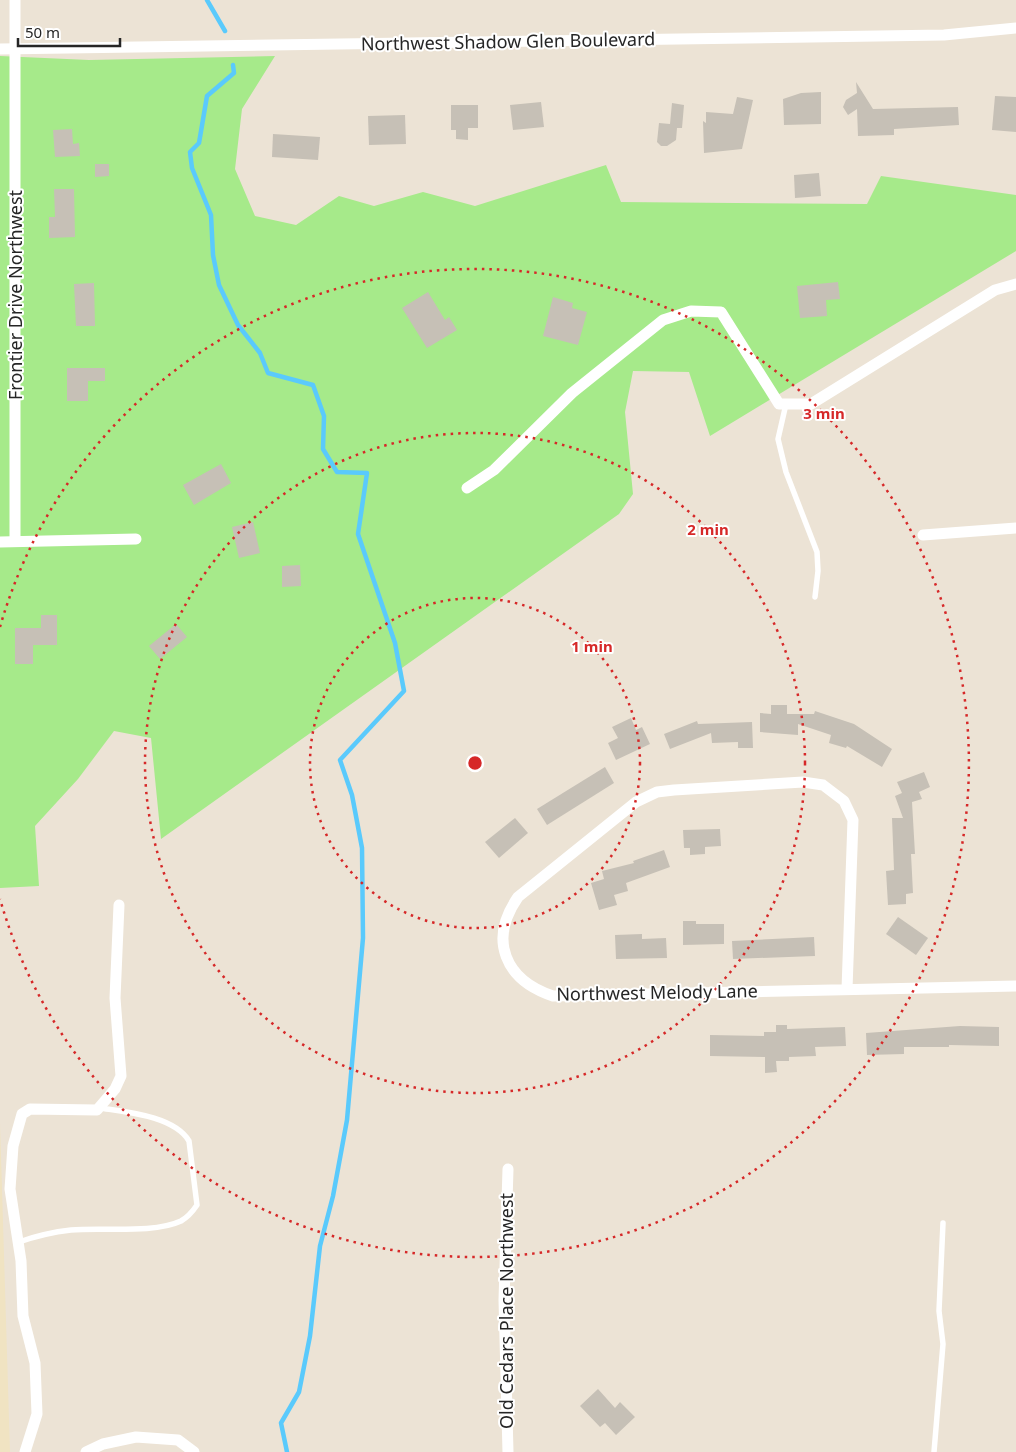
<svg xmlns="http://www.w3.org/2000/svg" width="1016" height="1452" viewBox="0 0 1016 1452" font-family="'Noto Sans',sans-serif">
<rect width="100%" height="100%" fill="#ece3d5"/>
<path fill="#f0e3c2" d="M0 1123 10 1452H0Z"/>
<path fill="#a6ea8a" d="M0 56 89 60 275 56 242 109 235 169 255 216 296 225 339 196 374 206 423 192 475 206 606 165 621 202 867 204 881 176 1016 195V251L710 436 689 372 633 371 625 412 633 494 619 514 161 839 151 738 114 731 78 779 35 826 39 886 0 888Z"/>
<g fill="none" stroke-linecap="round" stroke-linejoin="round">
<g stroke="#5acafc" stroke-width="4.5">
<path d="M207 0 225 31"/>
<path d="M233 65 234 73 207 96 199 143 190 152 192 168 211 215 213 255 219 285 238 325 260 353 268 373 313 385 324 416 323 449 337 472 367 473 358 534 395 643 404 691 340 760 352 795 362 848 363 938 347 1120 333 1196 320 1246 310 1336 299 1392 281 1423 287 1452"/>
</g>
</g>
<g fill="#c6c0b6">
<path d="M856 82 873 109 958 107 959 125 894 129V135L858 136 857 109 848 115 843 107 846 100 857 93Z"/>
<path d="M821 92V124L784 125 783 99 801 93Z"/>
<path d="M995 96 1016 97V132L992 130Z"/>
<path d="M737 97 753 100 742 149 704 153 703 121 706 123V112L733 114Z"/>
<path d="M541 102 544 127 513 130 510 105Z"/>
<path d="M672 103 684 105 682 128H677L676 140 667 146H661L657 142 659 123 670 124Z"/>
<path d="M451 105H478V128H468V140L456 139V130H451Z"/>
<path d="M405 115 406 144 369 145 368 116Z"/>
<path d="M72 129 73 144 79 143 80 156 55 157 53 130Z"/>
<path d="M273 134 320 137 318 160 272 157Z"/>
<path d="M95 164H109V176L95 177Z"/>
<path d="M819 173 821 196 795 198 794 175Z"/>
<path d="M54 189H74L75 237 49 238V217H55Z"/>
<path d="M838 282 840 299 826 300 827 316 800 318 797 286Z"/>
<path d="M94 283 95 326H76L74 284Z"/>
<path d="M428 292 445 320 449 317 457 330 427 348 402 308Z"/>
<path d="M553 297 573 303 572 308 587 312 578 345 543 336Z"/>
<path d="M67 368H105V381H88V401H67Z"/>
<path d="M221 464 231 483 194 505 183 485Z"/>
<path d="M253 522 260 553 239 558 232 527Z"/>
<path d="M300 565 301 586 282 587V566Z"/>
<path d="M41 615H57V645H33V664H15V628H41Z"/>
<path d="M176 624 187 637 160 659 149 646Z"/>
<path d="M771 705H787V714H814L815 711 854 724 892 749 882 767 847 746 846 748 829 743 831 735 798 724V735L760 732V713L771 714Z"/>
<path d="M631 718 636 730 642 727 650 744 616 760 608 743 618 738 612 727Z"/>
<path d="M697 721 698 724 752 722 753 748H738V742L712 743 711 733 670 749 664 734Z"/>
<path d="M605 767 614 783 547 825 537 809Z"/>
<path d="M924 772 930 787 919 792 922 799 912 802 915 854H911L913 893 906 894V904L888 905 886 871 894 870 892 818H903L895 796 902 793 897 782Z"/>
<path d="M515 818 528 833 499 858 485 842Z"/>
<path d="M720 829 721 846 705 847V854L690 855V848H684L683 830Z"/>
<path d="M664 850 670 867 626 883 628 891 614 895 617 905 599 910 591 883 604 879 602 871 634 863 633 861Z"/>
<path d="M898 917 928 938 916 955 886 934Z"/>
<path d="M683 921H696V924H724V944L683 945Z"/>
<path d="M642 934V939L666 938 667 958 616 959 615 935Z"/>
<path d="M814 937 815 956 733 959 732 941Z"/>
<path d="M776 1025H787V1029L845 1027 846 1046 815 1047 816 1056 789 1057V1061H776L777 1072 765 1073V1057L710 1056V1035L764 1036V1032H776Z"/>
<path d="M960 1026 999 1027V1046L949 1045V1047H904V1054L867 1055 866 1033Z"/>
<path d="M598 1389 615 1408 620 1402 635 1417 616 1435 605 1423 600 1427 580 1406Z"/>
</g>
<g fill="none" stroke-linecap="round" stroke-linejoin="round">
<g stroke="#fff" stroke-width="5.5">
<path d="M786 404 778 439 786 472 817 552 818 571 815 597"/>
<path d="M19 1242C36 1236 53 1232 71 1230 102 1227 153 1234 181 1221 188 1217 193 1211 197 1205L189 1141C174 1116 126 1112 100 1108"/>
<path d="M934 1452 943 1344 939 1311 943 1223"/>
</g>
<g stroke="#fff" stroke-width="11">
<path d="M15 0V540"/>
<path d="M0 49 944 35 1016 28"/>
<path d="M467 488 494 470 572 393 663 320 691 311 721 312 779 404H811L995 290 1016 284"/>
<path d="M923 535 1016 528"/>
<path d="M0 542 136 539"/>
<path d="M847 989 853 820 844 801 823 785 803 782 674 790 657 792 636 802 518 897C488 940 505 980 553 996L1016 986"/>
<path d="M508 1169 504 1300 508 1452"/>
<path d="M25 1452 37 1414 35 1363 23 1316 21 1261 10 1189 13 1146 22 1114 30 1109 97 1110 115 1089 121 1076 115 998 119 905"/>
<path d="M86 1452 103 1444 136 1437 178 1440 194 1452"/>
</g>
</g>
<g fill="none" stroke="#d62828" stroke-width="2.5" stroke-dasharray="2.5 5">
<circle cx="475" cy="763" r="165"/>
<circle cx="475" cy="763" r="330"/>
<path d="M0 627A494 494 0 1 1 0 899"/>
</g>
<g text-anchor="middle" stroke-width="4" stroke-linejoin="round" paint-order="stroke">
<g font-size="18" fill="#262626" stroke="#fff">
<text transform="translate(508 42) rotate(-1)" y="6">Northwest Shadow Glen Boulevard</text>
<text transform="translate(16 295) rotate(-90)" y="6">Frontier Drive Northwest</text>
<text transform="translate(657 993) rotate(-1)" y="6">Northwest Melody Lane</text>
<text transform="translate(507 1311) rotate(-90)" y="6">Old Cedars Place Northwest</text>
</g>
</g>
<circle cx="475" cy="763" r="8" fill="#d62828" stroke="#fff" stroke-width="2.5"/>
<g font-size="15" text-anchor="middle" font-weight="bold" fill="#d62828" stroke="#fff" stroke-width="4" stroke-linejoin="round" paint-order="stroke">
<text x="824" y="419">3 min</text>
<text x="708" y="535">2 min</text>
<text x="592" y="652">1 min</text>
</g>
<path d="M18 38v8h102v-8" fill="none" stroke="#262626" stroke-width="2.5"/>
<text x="25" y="38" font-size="15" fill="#262626" stroke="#ffffff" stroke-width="4" paint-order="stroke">50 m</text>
</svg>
